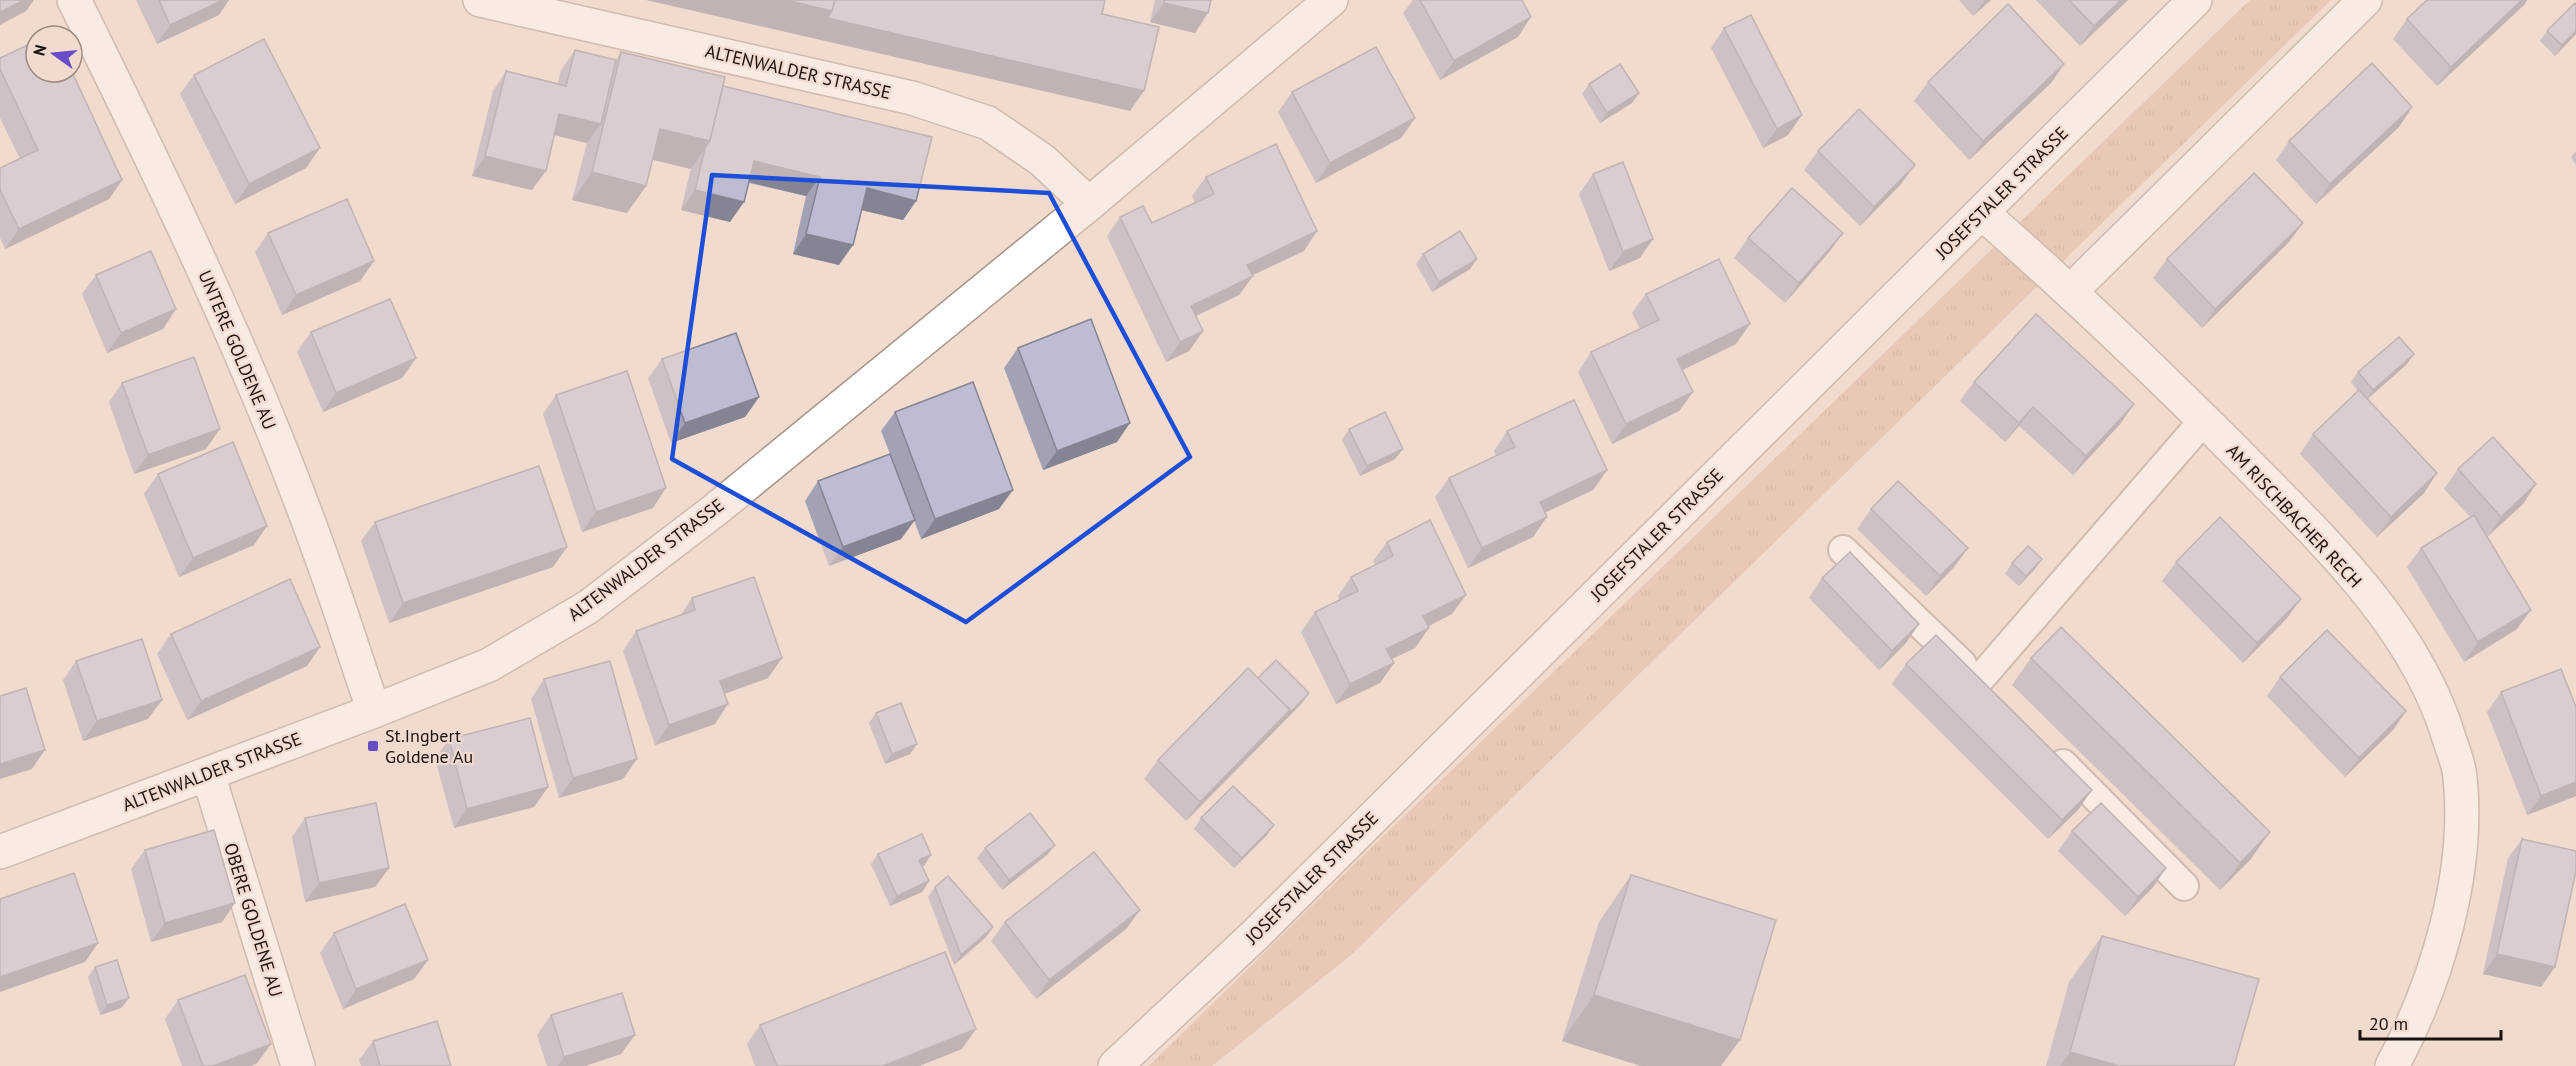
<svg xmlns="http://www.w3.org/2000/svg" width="2576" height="1066" viewBox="0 0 2576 1066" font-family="'PT Sans',sans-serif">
<defs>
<pattern id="grass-tufts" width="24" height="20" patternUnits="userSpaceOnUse" patternTransform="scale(1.5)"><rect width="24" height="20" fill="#deb39c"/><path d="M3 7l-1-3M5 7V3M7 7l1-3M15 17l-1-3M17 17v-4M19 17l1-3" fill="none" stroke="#be9985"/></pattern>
</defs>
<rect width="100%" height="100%" fill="#f1dace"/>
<path fill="url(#grass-tufts)" d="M2250 0H2331L1351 955 1212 1066H1149L1340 878Z"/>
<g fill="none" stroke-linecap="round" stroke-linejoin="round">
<defs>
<g id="lane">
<path d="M1843 550 1962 664"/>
<path d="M1979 680 2204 420"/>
<path d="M2063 764 2184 886"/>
</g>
<g id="street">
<path d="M74 0C164 182 253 365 321 556 340 607 356 660 374 711"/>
<path d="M480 0 912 98 988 123 1042 160 1089 204"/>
<path d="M1982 213C2068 288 2151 367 2232 448 2316 534 2415 622 2450 741 2454 753 2459 765 2460 777 2470 872 2437 983 2392 1066"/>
<path d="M2071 291 2365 0"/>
<path d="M208 774 298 1066"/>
<path d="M0 852 374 711 489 665 588 607 715 510 1089 204 1331 0"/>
</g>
<path id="secondary" d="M1115 1066 1255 935 2195 0"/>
</defs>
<use href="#lane" stroke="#a99488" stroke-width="32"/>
<use href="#street" stroke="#a99488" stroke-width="36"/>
<use href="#secondary" stroke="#a99488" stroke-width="36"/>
<use href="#lane" stroke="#fff" stroke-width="28"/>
<use href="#street" stroke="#fff" stroke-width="33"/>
<use href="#secondary" stroke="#fff" stroke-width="33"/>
</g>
<g fill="#a3a2b5">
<path d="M136 0H229L219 15 157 44Z"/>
<path d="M1155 0H1211L1195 33 1150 22Z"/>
<path d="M1413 0H1522L1518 37 1440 80 1403 13Z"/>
<path d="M1959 0H1991L1973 16Z"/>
<path d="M2036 0H2128L2080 46Z"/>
<path d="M2427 0H2527L2524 5 2437 86 2393 39 2407 19Z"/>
<path d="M2576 4V34L2555 56 2540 41 2547 31Z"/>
<path d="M1724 28 1788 135 1763 148 1711 48Z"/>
<path d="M575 50 616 60 621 52 723 86 916 201 903 220 861 210 839 265 793 254 806 196 749 183 730 222 681 210 691 168V169L653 159 646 186 627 213 572 200 587 143 554 135 532 190 472 176 493 91 506 71 558 83 561 70Z"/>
<path d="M0 58 122 180 109 199 5 249 0 238V168L20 159 0 118Z"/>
<path d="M2064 64 2051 83 1969 160 1914 101 1928 82Z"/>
<path d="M194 75 306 168 235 204 180 94Z"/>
<path d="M1589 84 1639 93 1632 103 1600 123 1582 94Z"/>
<path d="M1292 92 1415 118 1401 138 1316 183 1278 112Z"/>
<path d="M2412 107 2399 127 2316 204 2276 160 2289 141Z"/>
<path d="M1818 151 1901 184 1860 226 1804 170Z"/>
<path d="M2576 151V165L2571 157Z"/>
<path d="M1593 174 1640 258 1609 271 1579 194Z"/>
<path d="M1206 177 1304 251 1252 275 1239 295 1196 316 1203 331 1189 351 1166 362 1107 236 1120 217 1152 223 1195 203 1192 196Z"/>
<path d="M268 233 374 261 360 281 282 315 255 252Z"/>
<path d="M1843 233 1829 252 1785 303 1734 258 1748 238Z"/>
<path d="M2289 242 2202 328 2153 278 2167 259Z"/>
<path d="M1423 254 1470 269 1432 292 1416 264Z"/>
<path d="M96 275 163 329 107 353 82 294Z"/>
<path d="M1646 294 1736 344 1682 370 1693 392 1679 411 1612 444 1578 372 1591 352 1640 329 1632 313Z"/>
<path d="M311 332 416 358 402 378 323 412 297 352Z"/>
<path d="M1018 348 1117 442 1043 470 1004 368Z"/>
<path d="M662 359 759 397 745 417 671 443 648 378Z"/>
<path d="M2407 364 2368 399 2437 473 2424 493 2377 537 2300 454 2313 434 2358 391 2351 382 2358 372Z"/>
<path d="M1974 382 2121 423 2073 475 2019 426 2005 442 1960 401Z"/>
<path d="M122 383 206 449 134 474 109 402Z"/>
<path d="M556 395 653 508 582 532 543 414Z"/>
<path d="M895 412 999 509 921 539 914 520 901 539 829 566 805 501 818 481 890 454 881 431Z"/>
<path d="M1349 429 1403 449 1395 459 1360 476 1342 440Z"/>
<path d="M1507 431 1607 470 1593 490 1545 513 1533 537 1468 568 1435 497 1449 478 1496 456 1494 451Z"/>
<path d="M2458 469 2536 484 2523 504 2488 536 2485 533 2517 629 2464 662 2407 567 2421 548 2471 518 2444 489Z"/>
<path d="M158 474 254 545 179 577 144 494Z"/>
<path d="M1871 509 1968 548 1954 567 1926 596 1857 529Z"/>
<path d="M375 522 553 567 389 623 361 541Z"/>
<path d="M1387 542 1452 614 1428 626 1415 648 1392 659 1394 663 1380 683 1336 704 1301 632 1315 612 1339 600 1338 596 1351 577 1375 565 1373 561Z"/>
<path d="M2176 562 2287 618 2243 663 2162 581Z"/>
<path d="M2012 563 2035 569 2019 586 2005 574Z"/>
<path d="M1822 578 1919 624 1905 644 1879 670 1809 598Z"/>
<path d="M692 598 768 678 725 694 715 724 655 745 623 651 636 631 680 616Z"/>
<path d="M171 634 307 666 187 720 157 654Z"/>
<path d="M2031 658 2270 832 2250 860 2220 890 2012 685Z"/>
<path d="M76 661 148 719 83 741 63 680Z"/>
<path d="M1906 664 2078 810 2048 839 1892 684Z"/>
<path d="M2280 677 2406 711 2393 730 2345 777 2267 696Z"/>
<path d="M1258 678 1302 703 1186 821 1144 779 1158 760Z"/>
<path d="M544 679 623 779 559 798 531 699Z"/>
<path d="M2501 692 2576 707V796L2527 815 2487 712Z"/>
<path d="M876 713 917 744 910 754 885 764 869 723Z"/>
<path d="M449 739 548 787 534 807 454 828 435 759Z"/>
<path d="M305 818 389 868 375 887 305 902 292 837Z"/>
<path d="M1201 818 1267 835 1234 868 1194 829Z"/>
<path d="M2072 831 2166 868 2153 887 2125 916 2058 851Z"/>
<path d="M2522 839 2541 987 2483 974 2508 858Z"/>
<path d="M1055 845 1047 855 1002 890 977 858 985 848Z"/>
<path d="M145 850 222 922 151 942 131 869Z"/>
<path d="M878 854 924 866H922L929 881 922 892 890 906 871 864Z"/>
<path d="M1631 875 1721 1066H1641L1562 1041 1599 922Z"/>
<path d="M935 887 993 927 986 937 954 965 928 897Z"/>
<path d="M1140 910 1126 929 1036 999 991 941 1005 922Z"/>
<path d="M334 933 428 960 414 979 343 1009 320 953Z"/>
<path d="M2102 936 2234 1066H2046L2069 982Z"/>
<path d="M95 967 129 998 121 1008 100 1015 88 977Z"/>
<path d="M178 1000 271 1044 257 1063 251 1066H182L165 1019Z"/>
<path d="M551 1015 621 1054 585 1066H547L537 1035Z"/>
<path d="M760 1025 962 1049 919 1066H755L747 1044Z"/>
<path d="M373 1041 451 1066H361L359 1060Z"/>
</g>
<g fill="#858493">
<path d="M24 0H34L26 11 0 25V12Z"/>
<path d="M223 0H229L219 15 157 44 170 25Z"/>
<path d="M646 0H786L832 11 1144 91 1130 111Z"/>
<path d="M1985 0H1991L1973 16Z"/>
<path d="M2121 0H2128L2080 46 2094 26Z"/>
<path d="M2522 0H2527L2524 5 2437 86 2451 67Z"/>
<path d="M1164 3 1208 13 1195 33 1150 22Z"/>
<path d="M1531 17 1518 37 1440 80 1454 61Z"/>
<path d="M2576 31V34L2555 56 2562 45Z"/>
<path d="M2064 64 2051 83 1969 160 1983 141Z"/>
<path d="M1639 93 1632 103 1600 123 1607 113Z"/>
<path d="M2412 107 2399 127 2316 204 2330 184Z"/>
<path d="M559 114 601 124 587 143 546 133Z"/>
<path d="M1802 115 1788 135 1763 148 1777 129Z"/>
<path d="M1415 118 1401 138 1316 183 1330 163Z"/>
<path d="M660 129 710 141 691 169 641 157Z"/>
<path d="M320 148 306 168 235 204 249 184Z"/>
<path d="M485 156 546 171 532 190 472 176Z"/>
<path d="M754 161 820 177 806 196 741 180Z"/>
<path d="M1915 165 1901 184 1860 226 1874 207Z"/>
<path d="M592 172 646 186 627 213 572 200Z"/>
<path d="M122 180 109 199 5 249 19 229Z"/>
<path d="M867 188 916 201 903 220 853 208Z"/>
<path d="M695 190 744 202 730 222 681 210Z"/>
<path d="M2303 223 2289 242 2202 328 2215 309Z"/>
<path d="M1317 231 1304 251 1234 284 1247 265Z"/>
<path d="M1843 233 1829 252 1785 303 1799 283Z"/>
<path d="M806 234 853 245 839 265 793 254Z"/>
<path d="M1653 239 1640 258 1609 271 1623 252Z"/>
<path d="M1477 259 1470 269 1432 292 1439 282Z"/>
<path d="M374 261 360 281 282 315 296 295Z"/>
<path d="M1253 276 1239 295 1177 325 1191 306Z"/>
<path d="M176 309 163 329 107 353 121 333Z"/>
<path d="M1750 324 1736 344 1664 379 1677 359Z"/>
<path d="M1203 331 1189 351 1166 362 1180 342Z"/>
<path d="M2414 354 2407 364 2366 400 2373 390Z"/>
<path d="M416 358 402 378 323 412 336 393Z"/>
<path d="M1693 392 1679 411 1612 444 1626 424Z"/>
<path d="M759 397 745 417 671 443 685 423Z"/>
<path d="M2134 404 2121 423 2073 475 2086 456Z"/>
<path d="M2033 407 2019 426 2005 442 2019 423Z"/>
<path d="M1130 423 1117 442 1043 470 1057 451Z"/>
<path d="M220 429 206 449 134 474 148 455Z"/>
<path d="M1403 449 1395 459 1360 476 1367 466Z"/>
<path d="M1607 470 1593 490 1526 521 1540 502Z"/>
<path d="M2437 473 2424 493 2377 537 2391 517Z"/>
<path d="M2536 484 2523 504 2488 536 2501 517Z"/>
<path d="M666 488 653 508 582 532 596 512Z"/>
<path d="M1013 490 999 509 921 539 935 519Z"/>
<path d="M1547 517 1533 537 1468 568 1482 548Z"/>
<path d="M915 520 901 539 829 566 843 547Z"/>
<path d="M267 526 254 545 179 577 193 558Z"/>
<path d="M567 547 553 567 389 623 403 603Z"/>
<path d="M1968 548 1954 567 1926 596 1940 576Z"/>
<path d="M2042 559 2035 569 2019 586 2026 576Z"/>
<path d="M1466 595 1452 614 1409 636 1423 616Z"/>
<path d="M2301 599 2287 618 2243 663 2257 643Z"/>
<path d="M2531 610 2517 629 2464 662 2478 642Z"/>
<path d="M1919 624 1905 644 1879 670 1892 651Z"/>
<path d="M1429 628 1415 648 1373 668 1386 649Z"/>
<path d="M320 647 307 666 187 720 201 701Z"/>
<path d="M782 658 768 678 706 700 720 681Z"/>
<path d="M1394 663 1380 683 1336 704 1350 684Z"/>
<path d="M1309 693 1302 703 1186 821 1200 802 1290 710Z"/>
<path d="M162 700 148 719 83 741 97 721Z"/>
<path d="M728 704 715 724 655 745 669 725Z"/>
<path d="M2406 711 2393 730 2345 777 2359 758Z"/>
<path d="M917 744 910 754 885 764 892 754Z"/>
<path d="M45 750 32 769 0 779V764Z"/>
<path d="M637 759 623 779 559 798 573 778Z"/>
<path d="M2576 782V796L2527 815 2541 796Z"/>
<path d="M548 787 534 807 454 828 467 809Z"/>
<path d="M2092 790 2078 810 2048 839 2062 820Z"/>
<path d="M1274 825 1267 835 1234 868 1242 858Z"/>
<path d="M2270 832 2250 860 2220 890 2240 863Z"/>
<path d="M1055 845 1047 855 1002 890 1009 880Z"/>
<path d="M931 855 924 866 912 870 919 860Z"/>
<path d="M389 868 375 887 305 902 319 883Z"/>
<path d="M2166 868 2153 887 2125 916 2138 897Z"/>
<path d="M929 881 922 892 890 906 897 896Z"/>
<path d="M235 903 222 922 151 942 165 923Z"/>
<path d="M1140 910 1126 929 1036 999 1049 980Z"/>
<path d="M993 927 986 937 954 965 961 955Z"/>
<path d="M98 943 85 962 0 992V977Z"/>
<path d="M2497 954 2555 967 2541 987 2483 974Z"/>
<path d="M428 960 414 979 343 1009 356 989Z"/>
<path d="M1594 995 1740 1040 1721 1066H1641L1562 1041Z"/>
<path d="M129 998 121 1008 100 1015 107 1005Z"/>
<path d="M976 1029 962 1049 919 1066H883Z"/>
<path d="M635 1035 621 1054 585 1066H558L564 1057Z"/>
<path d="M271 1044 257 1063 251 1066H213Z"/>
<path d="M2070 1052 2119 1066H2060Z"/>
</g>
<g fill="#bebcd2" stroke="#858493" stroke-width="1.5">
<path d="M0 0H24L0 12Z"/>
<path d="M159 0H223L170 25Z"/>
<path d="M786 0H835L832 11Z"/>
<path d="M835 0H1105L1102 14 1159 27 1144 91 827 18 832 11Z"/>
<path d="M1164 0H1211L1208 13 1164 3Z"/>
<path d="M1420 0H1522L1531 17 1454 61Z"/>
<path d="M2069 0H2121L2094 26Z"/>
<path d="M2427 0H2522L2451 67 2407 19Z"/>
<path d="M2575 3 2576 4V31L2562 45 2547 31Z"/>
<path d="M2008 4 2064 64 1983 141 1928 82Z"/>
<path d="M1751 15 1802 115 1777 129 1724 28Z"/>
<path d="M53 33 55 36H46Z"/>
<path d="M264 39 320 148 249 184 194 75Z"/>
<path d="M36 41V72H72L122 180 19 229 0 190V168L38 150 0 69V58Z"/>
<path d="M1376 47 1415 118 1330 163 1292 92Z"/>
<path d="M575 50 616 60 601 124 559 114 546 171 485 156 506 71 566 86Z"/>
<path d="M621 52 725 77 710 141 660 129 646 186 592 172Z"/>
<path d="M2372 63 2412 107 2330 184 2289 141Z"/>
<path d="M1620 64 1639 93 1607 113 1589 84Z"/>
<path d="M723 86 932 137 916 201 867 188 853 245 806 234 820 177 754 161 744 202 695 190 705 148 710 141Z"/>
<path d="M1859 109 1915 165 1874 207 1818 151Z"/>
<path d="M1276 144 1317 231 1247 265 1253 276 1191 306 1203 331 1180 342 1120 217 1143 206 1152 223 1214 194 1206 177Z"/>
<path d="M1623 162 1653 239 1623 252 1593 174Z"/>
<path d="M2254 173 2303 223 2215 309 2167 259Z"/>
<path d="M1792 188 1843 233 1799 283 1748 238Z"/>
<path d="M347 199 374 261 296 295 268 233Z"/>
<path d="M1460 231 1477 259 1439 282 1423 254Z"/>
<path d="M151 251 176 309 121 333 96 275Z"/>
<path d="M1719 259 1750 324 1677 359 1693 392 1626 424 1591 352 1659 320 1646 294Z"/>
<path d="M390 299 416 358 336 393 311 332Z"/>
<path d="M2036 314 2134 404 2086 456 2033 407 2019 423 1974 382Z"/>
<path d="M1091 319 1130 423 1057 451 1018 348Z"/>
<path d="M736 333 759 397 685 423 662 359Z"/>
<path d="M2399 337 2414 354 2373 390 2358 372Z"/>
<path d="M194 357 220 429 148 455 122 383Z"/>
<path d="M627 371 666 488 596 512 556 395Z"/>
<path d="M973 382 1013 490 935 519 895 412Z"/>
<path d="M2359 390 2437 473 2391 517 2313 434Z"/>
<path d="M1574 400 1607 470 1540 502 1547 517 1482 548 1449 478 1515 447 1507 431Z"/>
<path d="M1385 412 1403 449 1367 466 1349 429Z"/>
<path d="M2493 437 2536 484 2501 517 2458 469Z"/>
<path d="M233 442 267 526 193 558 158 474Z"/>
<path d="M890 454 915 520 843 547 818 481Z"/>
<path d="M539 466 567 547 403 603 375 522Z"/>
<path d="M1898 481 1968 548 1940 576 1871 509Z"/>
<path d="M2474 515 2531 610 2478 642 2421 548Z"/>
<path d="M2220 517 2301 599 2257 643 2176 562Z"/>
<path d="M1430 520 1466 595 1423 616 1429 628 1386 649 1394 663 1350 684 1315 612 1358 591 1351 577 1393 556 1387 542Z"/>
<path d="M2028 546 2042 559 2026 576 2012 563Z"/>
<path d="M1850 552 1919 624 1892 651 1822 578Z"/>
<path d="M754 577 782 658 720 681 728 704 669 725 636 631 695 610 692 598Z"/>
<path d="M290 579 320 647 201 701 171 634Z"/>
<path d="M2061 627 2270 832 2240 863 2031 658Z"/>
<path d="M2327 630 2406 711 2359 758 2280 677Z"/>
<path d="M1936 635 2092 790 2062 820 1906 664Z"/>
<path d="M142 639 162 700 97 721 76 661Z"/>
<path d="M1276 660 1309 693 1284 719 1290 710 1258 678Z"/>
<path d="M610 661 637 759 573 778 544 679Z"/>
<path d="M1248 668 1290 710 1200 802 1158 760Z"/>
<path d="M2561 669 2576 707V782L2541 796 2501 692Z"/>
<path d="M26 688 45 750 0 764V696Z"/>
<path d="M901 703 917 744 892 754 876 713Z"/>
<path d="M530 718 548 787 467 809 449 739Z"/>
<path d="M1233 786 1274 825 1242 858 1201 818Z"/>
<path d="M376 803 389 868 319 883 305 818Z"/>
<path d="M2101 803 2166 868 2138 897 2072 831Z"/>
<path d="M1030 813 1055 845 1009 880 985 848Z"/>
<path d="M214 830 235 903 165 923 145 850Z"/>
<path d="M922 834 931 855 919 860 929 881 897 896 878 854Z"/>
<path d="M2522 839 2576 851V871L2555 967 2497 954Z"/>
<path d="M1094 852 1140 910 1049 980 1005 922Z"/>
<path d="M74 873 98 943 0 977V899Z"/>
<path d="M1631 875 1776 920 1740 1040 1594 995Z"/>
<path d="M948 876 993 927 961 955 935 887Z"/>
<path d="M405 904 428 960 356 989 334 933Z"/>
<path d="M2102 936 2259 979 2234 1066H2119L2070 1052Z"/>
<path d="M945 952 976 1029 883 1066H777L760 1025Z"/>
<path d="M117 960 129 998 107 1005 95 967Z"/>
<path d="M245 975 271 1044 213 1066H203L178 1000Z"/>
<path d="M622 993 635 1035 564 1057 551 1015Z"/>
<path d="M437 1021 451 1066H380L373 1041Z"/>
</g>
<path d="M0 0H2576V1066H0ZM712 175 1049 193 1190 457 966 622 672 459Z" fill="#f1dace" fill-opacity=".55" fill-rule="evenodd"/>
<path fill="none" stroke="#1d4ed8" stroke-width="4.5" stroke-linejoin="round" d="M712 175 1049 193 1190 457 966 622 672 459Z"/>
<rect fill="#684cc5" stroke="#f1dace" stroke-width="2" x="367" y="740" width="12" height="12" rx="3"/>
<g text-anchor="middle" stroke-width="4.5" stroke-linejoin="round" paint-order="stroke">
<g font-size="18" fill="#1b130f" stroke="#f1dace">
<text transform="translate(798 72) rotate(13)" y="6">ALTENWALDER STRASSE</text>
<text transform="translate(2002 193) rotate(-45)" y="6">JOSEFSTALER STRASSE</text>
<text transform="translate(237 350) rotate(67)" y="6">UNTERE GOLDENE AU</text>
<text transform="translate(2294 516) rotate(47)" y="6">AM RISCHBACHER RECH</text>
<text transform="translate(1657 535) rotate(-45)" y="6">JOSEFSTALER STRASSE</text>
<text transform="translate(646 560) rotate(-37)" y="6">ALTENWALDER STRASSE</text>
<text transform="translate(212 772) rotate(-21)" y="6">ALTENWALDER STRASSE</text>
<text transform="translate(1312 878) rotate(-45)" y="6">JOSEFSTALER STRASSE</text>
<text transform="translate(253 920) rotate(73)" y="6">OBERE GOLDENE AU</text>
</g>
<g font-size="18" fill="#1b130f" stroke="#f1dace" text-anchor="start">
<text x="385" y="742">St.Ingbert<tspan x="385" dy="21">Goldene Au</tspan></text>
</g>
</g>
<g transform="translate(54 54) rotate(285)"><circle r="28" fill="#f1dace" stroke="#9b8a82" stroke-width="1.5"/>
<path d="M0-4.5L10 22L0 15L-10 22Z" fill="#684cc5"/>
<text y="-9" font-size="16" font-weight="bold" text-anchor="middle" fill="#1b130f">N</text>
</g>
<path d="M2360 1030v9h141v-9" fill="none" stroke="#1b130f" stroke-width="3"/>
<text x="2369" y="1030" font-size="18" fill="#1b130f" stroke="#f1dace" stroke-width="4.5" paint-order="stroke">20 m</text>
</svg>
